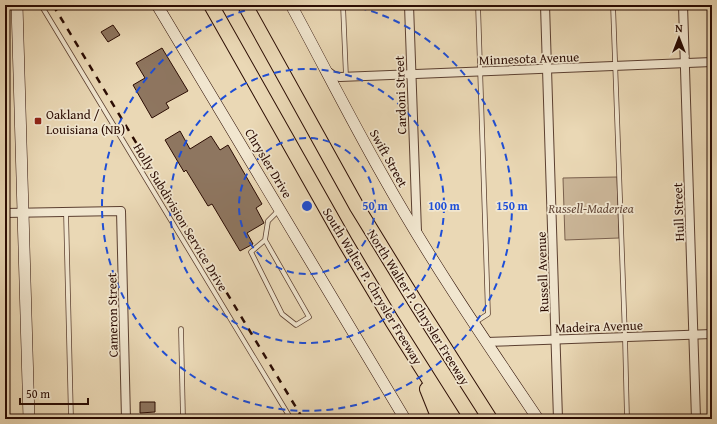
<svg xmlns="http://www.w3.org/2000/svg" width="717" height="424" viewBox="0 0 717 424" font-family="'Gentium Book Plus',serif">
<rect width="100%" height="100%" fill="#ead8b5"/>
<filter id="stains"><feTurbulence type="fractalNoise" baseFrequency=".005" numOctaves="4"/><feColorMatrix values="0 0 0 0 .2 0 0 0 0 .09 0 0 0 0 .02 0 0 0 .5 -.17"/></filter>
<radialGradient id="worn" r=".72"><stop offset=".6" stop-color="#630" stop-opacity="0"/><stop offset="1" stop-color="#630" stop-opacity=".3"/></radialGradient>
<path fill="#cab597" stroke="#7a604d" d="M617 177 619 238 565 240 563 178Z"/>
<g fill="#8e7660" stroke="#2b0c03">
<path d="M113 25 120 35 108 42 101 32Z"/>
<path d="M162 48 188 91 166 103 169 108 152 118 133 85 145 78 136 63Z"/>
<path d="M180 131 190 149 211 136 220 150 228 145 262 204 256 208 264 223 247 233 253 244 240 251 212 204 208 206 186 170 184 172 165 140Z"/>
<path d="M140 402H155V412L140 413Z"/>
</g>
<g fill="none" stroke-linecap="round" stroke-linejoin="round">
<defs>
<g id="lane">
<path d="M41 5 291 419"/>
<path d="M343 5 346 77"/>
<path d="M613 5 625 337 627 419"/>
<path d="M66 212 71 419"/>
<path d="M265 240 251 252 282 314 296 325 309 317 265 240 268 221 278 211"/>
<path d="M474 323 488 314 478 5"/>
<path d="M181 329 183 419"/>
</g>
<g id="street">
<path d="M409 5 417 232"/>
<path d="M545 5 558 419"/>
<path d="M683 5 696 419"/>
<path d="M327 71 334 76 340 77 712 62"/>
<path d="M5 213 121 211 126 419"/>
<path d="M486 342 712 334"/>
</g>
<g id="secondary">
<path d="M17 5 29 419"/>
<path d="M157 5 405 419"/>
<path d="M291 5C322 62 351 120 383 176 430 260 484 339 538 419"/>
</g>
<g id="highway">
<path d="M211 5 345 242 392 321 454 419"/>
<path d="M245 5 357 207 416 303 490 419"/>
<path d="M427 389 439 419"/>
</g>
</defs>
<use href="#lane" stroke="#5b3f30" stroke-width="5.5"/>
<use href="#street" stroke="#5b3f30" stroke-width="10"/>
<use href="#secondary" stroke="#2b0c03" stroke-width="12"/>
<use href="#highway" stroke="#2b0c03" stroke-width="16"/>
<use href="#lane" stroke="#f1e6cf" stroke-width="4"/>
<use href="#street" stroke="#f1e6cf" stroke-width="8"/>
<use href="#secondary" stroke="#f1e6cf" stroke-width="11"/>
<use href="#highway" stroke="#ead8b5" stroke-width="14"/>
<path stroke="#2b0c03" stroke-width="2.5" stroke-dasharray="7 7" stroke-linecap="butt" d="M53 5 303 419"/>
</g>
<g fill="none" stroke="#1d4ed8" stroke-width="2" stroke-dasharray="7 5">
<circle cx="307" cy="206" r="68"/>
<circle cx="307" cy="206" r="137"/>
<path d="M348 5A205 205 0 1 1 266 5"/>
</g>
<rect fill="#8f2418" stroke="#f1e6cf" stroke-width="1.5" x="34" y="117" width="8" height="8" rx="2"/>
<g text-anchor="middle" stroke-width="3.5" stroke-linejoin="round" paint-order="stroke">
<g font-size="13" fill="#2b0c03" stroke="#f1e6cf">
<text transform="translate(529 58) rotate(-2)" y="5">Minnesota Avenue</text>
<text transform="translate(400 95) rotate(-92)" y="5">Cardoni Street</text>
<text transform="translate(389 158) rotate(61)" y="5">Swift Street</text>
<text transform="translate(269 163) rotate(59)" y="5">Chrysler Drive</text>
<text transform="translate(678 212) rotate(-92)" y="5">Hull Street</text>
<text transform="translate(181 217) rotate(59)" y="5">Holly Subdivision Service Drive</text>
<text transform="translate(542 272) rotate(-92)" y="5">Russell Avenue</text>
<text transform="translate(373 286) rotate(59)" y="5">South Walter P. Chrysler Freeway</text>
<text transform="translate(419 307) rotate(58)" y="5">North Walter P. Chrysler Freeway</text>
<text transform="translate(112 315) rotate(-91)" y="5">Cameron Street</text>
<text transform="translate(599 326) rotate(-2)" y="5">Madeira Avenue</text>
</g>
<g font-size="13" fill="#2b0c03" stroke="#f1e6cf" text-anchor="start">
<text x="46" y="119">Oakland /<tspan x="46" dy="15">Louisiana (NB)</tspan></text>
</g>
<g font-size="13" font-style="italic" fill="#634737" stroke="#f1e6cf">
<text x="591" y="213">Russell-Maderiea</text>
</g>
</g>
<circle cx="307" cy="206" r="6" fill="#1d4ed8" stroke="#f1e6cf" stroke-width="2"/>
<g font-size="12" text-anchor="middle" font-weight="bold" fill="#1d4ed8" stroke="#f1e6cf" stroke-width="3.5" stroke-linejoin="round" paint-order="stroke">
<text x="375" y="210">50 m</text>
<text x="444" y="210">100 m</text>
<text x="512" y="210">150 m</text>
</g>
<rect width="717" height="424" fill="none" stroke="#ead8b5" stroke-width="20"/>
<rect x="6" y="6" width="705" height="412" fill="none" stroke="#2b0c03" stroke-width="2"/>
<rect x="10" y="10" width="697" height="404" fill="none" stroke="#2b0c03"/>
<g transform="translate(679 38)" stroke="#f1e6cf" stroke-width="3" paint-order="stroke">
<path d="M0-3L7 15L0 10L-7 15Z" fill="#2b0c03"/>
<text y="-6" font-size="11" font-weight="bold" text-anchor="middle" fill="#2b0c03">N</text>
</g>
<path d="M20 398v6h68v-6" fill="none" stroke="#2b0c03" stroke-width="2"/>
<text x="26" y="398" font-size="12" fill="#2b0c03" stroke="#f1e6cf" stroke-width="3" paint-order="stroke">50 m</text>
<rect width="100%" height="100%" filter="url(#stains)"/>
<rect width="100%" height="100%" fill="url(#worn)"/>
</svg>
